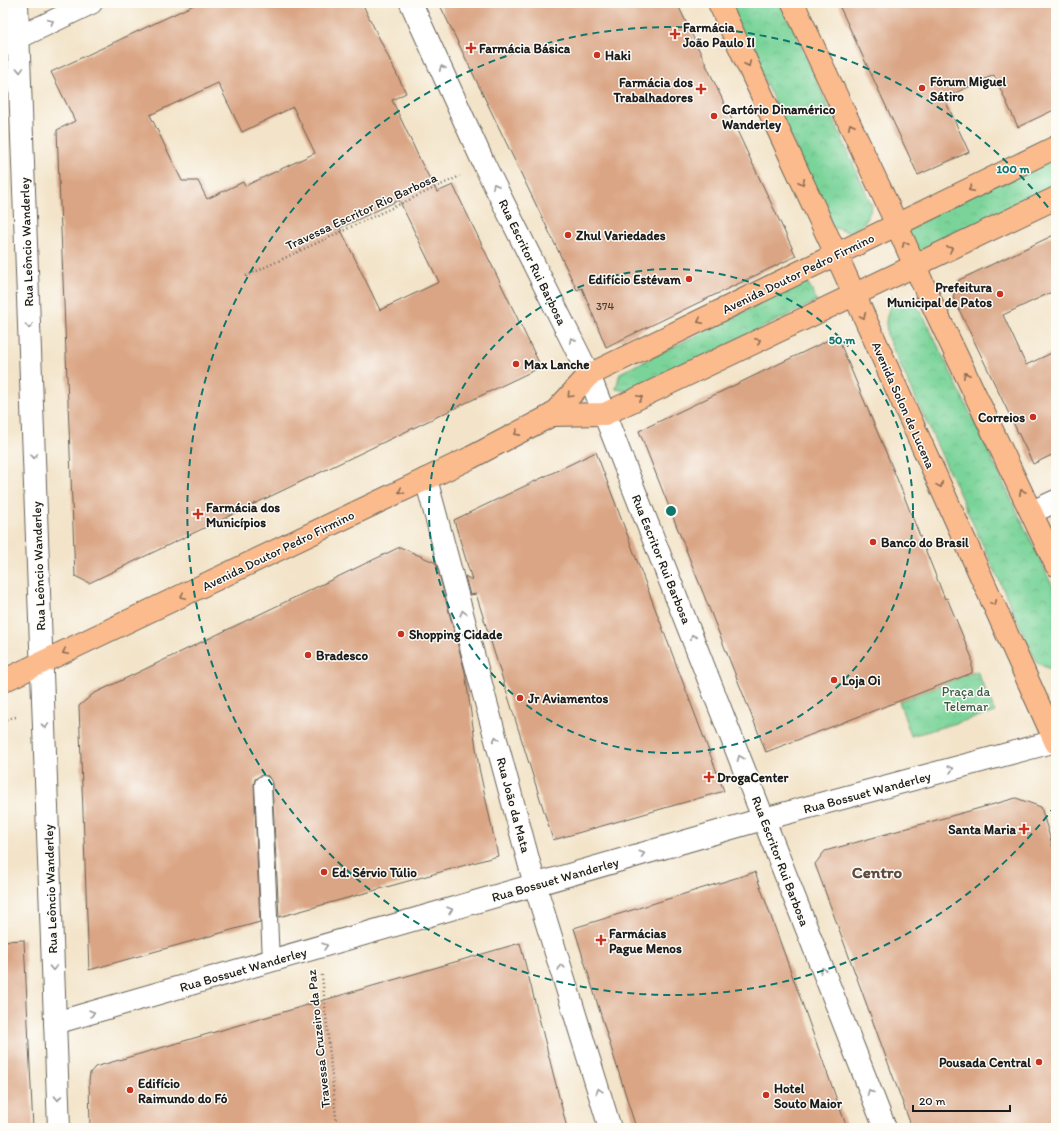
<svg xmlns="http://www.w3.org/2000/svg" width="1059" height="1131" viewBox="0 0 1059 1131" font-family="Itim,sans-serif">
<defs>
<pattern id="park-crowns" width="20" height="18" patternUnits="userSpaceOnUse"><rect width="20" height="18" fill="#7ad49a"/><path d="M2 6a3 3 0 1 1 6 0M12 15a3 3 0 1 1 6 0" fill="none" stroke="#69b584"/></pattern>
</defs>
<rect width="100%" height="100%" fill="#fdfcf7"/>
<filter id="ink" filterUnits="userSpaceOnUse"><feTurbulence type="fractalNoise" baseFrequency=".025" numOctaves="2"/><feDisplacementMap in="SourceGraphic" scale="8" xChannelSelector="R" yChannelSelector="G"/><feConvolveMatrix kernelMatrix="1 2 1 2 8 2 1 2 1" color-interpolation-filters="sRGB"/></filter>
<filter id="wash" filterUnits="userSpaceOnUse"><feTurbulence type="fractalNoise" baseFrequency=".012" numOctaves="4" result="noise"/><feDisplacementMap in="SourceGraphic" scale="16" xChannelSelector="R" yChannelSelector="G"/><feGaussianBlur stdDeviation="0.9" result="paint"/><feColorMatrix in="noise" values="0 0 0 0 0 0 0 0 0 0 0 0 0 0 0 0 0 1.4 0 .05"/><feComposite in="paint" operator="in"/></filter>
<g filter="url(#wash)">
<rect width="100%" height="100%" fill="#f3e4c9"/>
<g fill="url(#park-crowns)" stroke="#4b785b">
<path d="M729 3H782L872 206 865 222 851 233 832 227Z"/>
<path d="M1056 147V198L915 266 897 224Z"/>
<path d="M807 281 817 301 631 392 616 389 620 373Z"/>
<path d="M892 296 915 304 926 321 1056 593V672L1037 663 887 336 886 321Z"/>
<path d="M977 671 995 712 911 736 899 701Z"/>
</g>
<g id="blocks">
<g fill="#daa584" fill-rule="evenodd">
<path d="M198 3H362L406 93 392 100 422 164 437 192 453 185 541 367 89 583 75 576 57 130 75 121 51 72ZM218 83 242 132 293 107 315 153 245 186 243 182 207 199 198 181H182L150 115ZM399 200 439 282 380 310 340 228Z"/>
<path d="M439 3H677L796 256 606 347 582 288 577 290Z"/>
<path d="M838 3H1056V109L1018 127 994 75 944 98 969 152 918 175Z"/>
<path d="M1056 234V290L1003 315 1026 365 1056 351V453L1033 464 953 297 959 280Z"/>
<path d="M837 336 898 481 945 599 947 598 972 658V673L766 752 639 431Z"/>
<path d="M596 452 724 791 553 840 476 594 470 595 465 576 472 580 454 520Z"/>
<path d="M400 547 436 563 465 672 479 768 498 856 279 917 272 784 268 776 262 775 255 779 254 784 260 922 89 970 79 706 93 694Z"/>
<path d="M1016 798 1041 807 1056 858V1128H912L815 864 825 851Z"/>
<path d="M755 872 847 1128H636L574 928Z"/>
<path d="M24 940 33 1128H3V941Z"/>
<path d="M520 943 567 1128H90L89 1081 90 1073 95 1067Z"/>
</g>
</g>
</g>
<g filter="url(#ink)">
<use href="#blocks" fill-opacity="0" stroke="#676259" stroke-width="1"/>
<g fill="none" stroke-linecap="round" stroke-linejoin="round">
<defs>
<path id="lane" d="M263 784 271 961"/>
<g id="street">
<path d="M17 3 59 1128"/>
<path d="M411 3 484 164 589 375 885 1128"/>
<path d="M3 45 91 3"/>
<path d="M426 479 535 885 610 1128"/>
<path d="M1032 512 1056 501"/>
<path d="M55 1023 749 823 1056 741"/>
</g>
<g id="primary">
<path d="M719 3 836 254 1056 743"/>
<path d="M793 3 891 212 926 291 1056 565"/>
<path d="M552 415 605 414 1056 198"/>
<path d="M3 681 470 458 552 415 589 375 1056 147"/>
</g>
</defs>
<use href="#lane" stroke="#676259" stroke-width="18"/>
<use href="#street" stroke="#676259" stroke-width="24"/>
<use href="#primary" stroke="#676259" stroke-width="24"/>
<g stroke="#676259" stroke-width="2.5" stroke-dasharray="1 3" stroke-linecap="butt">
<path d="M246 276 460 176"/>
<path d="M7 719 16 717"/>
<path d="M322 975 337 1128"/>
</g>
<use href="#lane" stroke="#fff" stroke-width="16"/>
<use href="#street" stroke="#fff" stroke-width="22"/>
<use href="#primary" stroke="#fbbb8c" stroke-width="22"/>
</g>
<defs><path id="oneway-chevron" d="M-2-3.5L2.5 0L-2 3.5" fill="none" stroke-width="1.6" stroke-linecap="round" stroke-linejoin="round"/></defs>
<g stroke="#999">
<use href="#oneway-chevron" transform="translate(51 22) rotate(-25)"/>
<use href="#oneway-chevron" transform="translate(442 68) rotate(-115)"/>
<use href="#oneway-chevron" transform="translate(20 70) rotate(88)"/>
<use href="#oneway-chevron" transform="translate(495 186) rotate(-116)"/>
<use href="#oneway-chevron" transform="translate(29 326) rotate(88)"/>
<use href="#oneway-chevron" transform="translate(572 340) rotate(-116)"/>
<use href="#oneway-chevron" transform="translate(34 456) rotate(88)"/>
<use href="#oneway-chevron" transform="translate(463 613) rotate(-105)"/>
<use href="#oneway-chevron" transform="translate(693 637) rotate(-112)"/>
<use href="#oneway-chevron" transform="translate(45 726) rotate(88)"/>
<use href="#oneway-chevron" transform="translate(496 739) rotate(-105)"/>
<use href="#oneway-chevron" transform="translate(740 758) rotate(-112)"/>
<use href="#oneway-chevron" transform="translate(951 769) rotate(-15)"/>
<use href="#oneway-chevron" transform="translate(642 854) rotate(-16)"/>
<use href="#oneway-chevron" transform="translate(450 910) rotate(-16)"/>
<use href="#oneway-chevron" transform="translate(325 946) rotate(-16)"/>
<use href="#oneway-chevron" transform="translate(561 967) rotate(-107)"/>
<use href="#oneway-chevron" transform="translate(53 968) rotate(88)"/>
<use href="#oneway-chevron" transform="translate(823 970) rotate(-111)"/>
<use href="#oneway-chevron" transform="translate(92 1013) rotate(-16)"/>
<use href="#oneway-chevron" transform="translate(599 1091) rotate(-107)"/>
<use href="#oneway-chevron" transform="translate(870 1092) rotate(-111)"/>
<use href="#oneway-chevron" transform="translate(58 1098) rotate(88)"/>
</g>
<g stroke="#8c6c54">
<use href="#oneway-chevron" transform="translate(748 64) rotate(65)"/>
<use href="#oneway-chevron" transform="translate(851 126) rotate(-115)"/>
<use href="#oneway-chevron" transform="translate(802 182) rotate(65)"/>
<use href="#oneway-chevron" transform="translate(971 189) rotate(154)"/>
<use href="#oneway-chevron" transform="translate(905 244) rotate(-113)"/>
<use href="#oneway-chevron" transform="translate(950 249) rotate(-26)"/>
<use href="#oneway-chevron" transform="translate(863 316) rotate(66)"/>
<use href="#oneway-chevron" transform="translate(700 321) rotate(154)"/>
<use href="#oneway-chevron" transform="translate(758 341) rotate(-26)"/>
<use href="#oneway-chevron" transform="translate(966 375) rotate(-115)"/>
<use href="#oneway-chevron" transform="translate(570 395) rotate(133)"/>
<use href="#oneway-chevron" transform="translate(640 398) rotate(-26)"/>
<use href="#oneway-chevron" transform="translate(517 433) rotate(152)"/>
<use href="#oneway-chevron" transform="translate(940 485) rotate(66)"/>
<use href="#oneway-chevron" transform="translate(401 491) rotate(154)"/>
<use href="#oneway-chevron" transform="translate(1022 492) rotate(-116)"/>
<use href="#oneway-chevron" transform="translate(183 596) rotate(154)"/>
<use href="#oneway-chevron" transform="translate(994 603) rotate(66)"/>
<use href="#oneway-chevron" transform="translate(65 652) rotate(154)"/>
</g>
</g>
<g fill="none" stroke="#0f766e" stroke-width="2" stroke-dasharray="7 5">
<circle cx="671" cy="511" r="242"/>
<path d="M1055 806A484 484 0 1 1 1055 216"/>
</g>
<g fill="#c8321e" stroke="#fdfcf7" stroke-width="1.5">
<path d="M673 28h4v4h4v4h-4v4h-4v-4h-4v-4h4z"/>
<path d="M469 42h4v4h4v4h-4v4h-4v-4h-4v-4h4z"/>
<circle cx="597" cy="55" r="4"/>
<circle cx="922" cy="88" r="4"/>
<path d="M699 83h4v4h4v4h-4v4h-4v-4h-4v-4h4z"/>
<circle cx="714" cy="116" r="4"/>
<circle cx="568" cy="235" r="4"/>
<circle cx="689" cy="279" r="4"/>
<circle cx="1000" cy="294" r="4"/>
<circle cx="516" cy="364" r="4"/>
<circle cx="1033" cy="417" r="4"/>
<path d="M196 508h4v4h4v4h-4v4h-4v-4h-4v-4h4z"/>
<circle cx="873" cy="542" r="4"/>
<circle cx="401" cy="634" r="4"/>
<circle cx="308" cy="655" r="4"/>
<circle cx="834" cy="680" r="4"/>
<circle cx="520" cy="698" r="4"/>
<path d="M707 771h4v4h4v4h-4v4h-4v-4h-4v-4h4z"/>
<path d="M1022 823h4v4h4v4h-4v4h-4v-4h-4v-4h4z"/>
<circle cx="324" cy="872" r="4"/>
<path d="M599 934h4v4h4v4h-4v4h-4v-4h-4v-4h4z"/>
<circle cx="1039" cy="1062" r="4"/>
<circle cx="130" cy="1090" r="4"/>
<circle cx="766" cy="1095" r="4"/>
</g>
<g text-anchor="middle" stroke-width="3" stroke-linejoin="round" paint-order="stroke">
<g font-size="11" fill="#4c3e36">
<text x="605" y="310">374</text>
</g>
<g font-size="13" font-weight="bold" fill="#1c1c1c" stroke="#fdfcf7" text-anchor="start">
<text x="683" y="32">Farmácia<tspan x="683" dy="15">João Paulo II</tspan></text>
<text x="479" y="53">Farmácia Básica</text>
<text x="605" y="60">Haki</text>
<text x="930" y="86">Fórum Miguel<tspan x="930" dy="15">Sátiro</tspan></text>
<text x="693" y="87" text-anchor="end">Farmácia dos<tspan x="693" dy="15">Trabalhadores</tspan></text>
<text x="722" y="114">Cartório Dinamérico<tspan x="722" dy="15">Wanderley</tspan></text>
<text x="576" y="240">Zhul Variedades</text>
<text x="681" y="284" text-anchor="end">Edifício Estévam</text>
<text x="992" y="292" text-anchor="end">Prefeitura<tspan x="992" dy="15">Municipal de Patos</tspan></text>
<text x="524" y="369">Max Lanche</text>
<text x="1025" y="422" text-anchor="end">Correios</text>
<text x="206" y="512">Farmácia dos<tspan x="206" dy="15">Municípios</tspan></text>
<text x="881" y="547">Banco do Brasil</text>
<text x="409" y="639">Shopping Cidade</text>
<text x="316" y="660">Bradesco</text>
<text x="842" y="685">Loja Oi</text>
<text x="528" y="703">Jr Aviamentos</text>
<text x="717" y="782">DrogaCenter</text>
<text x="1016" y="834" text-anchor="end">Santa Maria</text>
<text x="332" y="877">Ed. Sérvio Túlio</text>
<text x="609" y="938">Farmácias<tspan x="609" dy="15">Pague Menos</tspan></text>
<text x="1031" y="1067" text-anchor="end">Pousada Central</text>
<text x="138" y="1088">Edifício<tspan x="138" dy="15">Raimundo do Fó</tspan></text>
<text x="774" y="1093">Hotel<tspan x="774" dy="15">Souto Maior</tspan></text>
</g>
<g font-size="13" fill="#1c1c1c" stroke="#fdfcf7">
<text transform="translate(361 211) rotate(-25)" y="5">Travessa Escritor Rio Barbosa</text>
<text transform="translate(26 242) rotate(-92)" y="5">Rua Leôncio Wanderley</text>
<text transform="translate(533 262) rotate(64)" y="5">Rua Escritor Rui Barbosa</text>
<text transform="translate(798 273) rotate(-26)" y="5">Avenida Doutor Pedro Firmino</text>
<text transform="translate(904 405) rotate(66)" y="5">Avenida Solon de Lucena</text>
<text transform="translate(278 550) rotate(-26)" y="5">Avenida Doutor Pedro Firmino</text>
<text transform="translate(662 559) rotate(68)" y="5">Rua Escritor Rui Barbosa</text>
<text transform="translate(38 566) rotate(-92)" y="5">Rua Leôncio Wanderley</text>
<text transform="translate(867 792) rotate(-15)" y="5">Rua Bossuet Wanderley</text>
<text transform="translate(514 805) rotate(75)" y="5">Rua João da Mata</text>
<text transform="translate(781 861) rotate(69)" y="5">Rua Escritor Rui Barbosa</text>
<text transform="translate(555 879) rotate(-16)" y="5">Rua Bossuet Wanderley</text>
<text transform="translate(50 889) rotate(-92)" y="5">Rua Leôncio Wanderley</text>
<text transform="translate(243 969) rotate(-16)" y="5">Rua Bossuet Wanderley</text>
<text transform="translate(318 1039) rotate(-96)" y="5">Travessa Cruzeiro da Paz</text>
</g>
<g font-size="13" fill="#3d5c48" stroke="#fdfcf7">
<text x="966" y="696">Praça da<tspan x="966" dy="15">Telemar</tspan></text>
</g>
<g font-size="17" font-weight="bold" fill="#5e4c40" stroke="#fdfcf7">
<text x="877" y="878">Centro</text>
</g>
</g>
<circle cx="671" cy="511" r="6" fill="#0f766e" stroke="#fdfcf7" stroke-width="2"/>
<g font-size="12" text-anchor="middle" font-weight="bold" fill="#0f766e" stroke="#fdfcf7" stroke-width="3" stroke-linejoin="round" paint-order="stroke">
<text x="1013" y="173">100 m</text>
<text x="842" y="344">50 m</text>
</g>
<rect width="1059" height="1131" fill="none" stroke="#fdfcf7" stroke-width="16"/>
<path d="M913 1105v6h97v-6" fill="none" stroke="#1c1c1c" stroke-width="2"/>
<text x="919" y="1105" font-size="12" fill="#1c1c1c" stroke="#fdfcf7" stroke-width="3" paint-order="stroke">20 m</text>
</svg>
